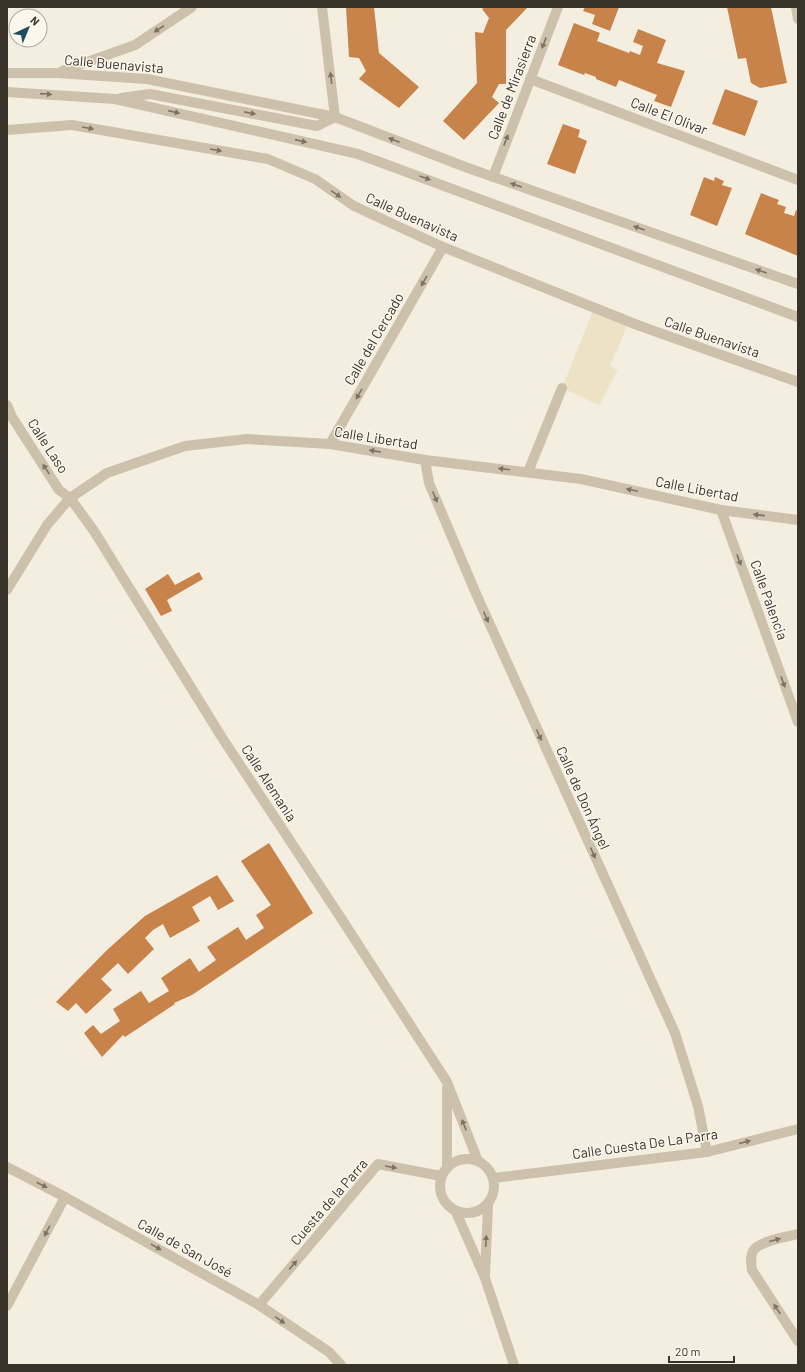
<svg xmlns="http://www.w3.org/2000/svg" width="805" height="1372" viewBox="0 0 805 1372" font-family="Barlow,sans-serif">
<rect width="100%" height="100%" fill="#f4eee0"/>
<path fill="#ece3c7" d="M594 308 629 322 610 366 618 370 599 405 562 388Z"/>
<g fill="#c7834a">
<path d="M346 7H374L379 53 419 87 399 108 359 79 366 71 359 58 349 57Z"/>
<path d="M485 7H528L506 30V84H499L492 97 499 103 464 140 443 121 477 83 475 32 483 33 489 18 482 9Z"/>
<path d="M585 7H619L610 31 592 24 595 15 583 11Z"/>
<path d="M727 7H771L787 83 760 88 751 83 746 58 738 59Z"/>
<path d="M574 23 600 33 597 41 629 53 630 51 640 55 643 46 633 42 638 29 666 40 657 63 685 71 671 107 654 101 657 95 619 80 616 87 596 79V77L585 73 584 75 558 65Z"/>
<path d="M725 89 758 101 745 136 712 124Z"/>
<path d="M563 124 580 130 578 137 587 141 575 174 547 164Z"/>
<path d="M704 177 714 181 715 177 724 181 722 185 732 188 717 226 690 215Z"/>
<path d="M761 193 779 200 777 204 786 207 784 213 794 216 796 210 798 211V256L745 234Z"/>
<path d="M199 572 203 579 167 600 172 611 161 616 145 589 168 574 175 585Z"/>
<path d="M269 843 313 913 192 995 174 1003 175 1004 125 1037 123 1035 102 1057 84 1033 93 1025 101 1034 120 1021 113 1009 141 991 149 1003 169 991 161 978 190 958 199 972 216 960 207 947 238 927 246 940 264 928 256 915 271 905 241 861Z"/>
<path d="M217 875 234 901 218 910 210 896 192 907 200 921 170 938 163 924 153 930 145 938 154 949 128 974 118 963 101 979 112 990 86 1014 76 1003 68 1011 56 1002 107 950 145 916Z"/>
</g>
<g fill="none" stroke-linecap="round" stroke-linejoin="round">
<g stroke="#ccc1ab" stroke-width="10">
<path d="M796 7 798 19"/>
<path d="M62 71 135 45 192 7"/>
<path d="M7 73H57L147 79 335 117 468 168 798 284"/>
<path d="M530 79 798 180"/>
<path d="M7 92 115 99 358 154 798 317"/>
<path d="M121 98 150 94 317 126 335 117 322 7"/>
<path d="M7 130 72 125 268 159 315 179 354 206 443 247 640 326 798 382"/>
<path d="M493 177 558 7"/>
<path d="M7 405 12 417 59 490 70 498 94 531 221 736 339 915 447 1082 478 1161"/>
<path d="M330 444 443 247"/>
<path d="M425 460 429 483 477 596 675 1033 698 1106 707 1152"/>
<path d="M528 472 562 388"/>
<path d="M721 510 798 722"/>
<path d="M7 590 47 525 70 498 107 473 185 446 247 439 330 444 425 460 581 479 721 510 798 520"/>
<path d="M447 1088V1166"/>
<circle cx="467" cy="1186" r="27"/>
<path d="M7 1167 65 1197 259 1305 329 1352 341 1365"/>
<path d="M494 1178 707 1152 798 1129"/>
<path d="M456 1212 485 1278 514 1365"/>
<path d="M798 1234C787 1237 759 1241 753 1251 750 1257 751 1263 752 1270L798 1341"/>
<path d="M485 1276 488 1205"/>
<path d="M259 1305 378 1164 441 1176"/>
<path d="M7 1306 65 1197"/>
</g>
</g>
<defs><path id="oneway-solid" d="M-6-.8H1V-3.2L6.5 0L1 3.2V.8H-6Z"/></defs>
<g fill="#7c7364">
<use href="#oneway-solid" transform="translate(159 29) rotate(147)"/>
<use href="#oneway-solid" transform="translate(544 43) rotate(111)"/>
<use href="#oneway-solid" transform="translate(331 78) rotate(-97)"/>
<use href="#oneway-solid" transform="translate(46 94) rotate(4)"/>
<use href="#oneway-solid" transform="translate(174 112) rotate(13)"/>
<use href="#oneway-solid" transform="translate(250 113) rotate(11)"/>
<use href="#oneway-solid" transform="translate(88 128) rotate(10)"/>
<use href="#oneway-solid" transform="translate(394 140) rotate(-159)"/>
<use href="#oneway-solid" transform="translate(506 140) rotate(-69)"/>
<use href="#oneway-solid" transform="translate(301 141) rotate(13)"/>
<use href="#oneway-solid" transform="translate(216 150) rotate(10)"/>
<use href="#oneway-solid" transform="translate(425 178) rotate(20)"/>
<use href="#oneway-solid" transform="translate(516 185) rotate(-161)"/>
<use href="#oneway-solid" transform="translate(336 194) rotate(35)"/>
<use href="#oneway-solid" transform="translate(639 228) rotate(-161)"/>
<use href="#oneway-solid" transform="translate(761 271) rotate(-161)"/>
<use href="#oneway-solid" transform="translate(424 281) rotate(120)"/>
<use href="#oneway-solid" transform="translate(359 394) rotate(120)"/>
<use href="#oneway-solid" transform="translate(375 451) rotate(-171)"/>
<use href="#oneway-solid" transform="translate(46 469) rotate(-123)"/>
<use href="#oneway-solid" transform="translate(504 469) rotate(-173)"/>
<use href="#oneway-solid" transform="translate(632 490) rotate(-168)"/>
<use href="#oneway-solid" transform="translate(435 497) rotate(67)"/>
<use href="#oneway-solid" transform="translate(759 515) rotate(-173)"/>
<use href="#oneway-solid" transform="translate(739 560) rotate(70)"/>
<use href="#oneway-solid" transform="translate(486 617) rotate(66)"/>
<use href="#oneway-solid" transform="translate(783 682) rotate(70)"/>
<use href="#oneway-solid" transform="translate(539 735) rotate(66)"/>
<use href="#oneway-solid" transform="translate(593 853) rotate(66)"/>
<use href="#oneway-solid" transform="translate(464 1125) rotate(-112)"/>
<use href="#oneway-solid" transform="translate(745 1142) rotate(-14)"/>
<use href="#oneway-solid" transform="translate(391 1167) rotate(10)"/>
<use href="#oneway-solid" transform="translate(42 1185) rotate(27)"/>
<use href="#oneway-solid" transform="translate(47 1231) rotate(118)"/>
<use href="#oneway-solid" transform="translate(775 1240) rotate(-15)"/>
<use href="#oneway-solid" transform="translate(486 1241) rotate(-87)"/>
<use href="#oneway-solid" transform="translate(156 1247) rotate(29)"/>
<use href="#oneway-solid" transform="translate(293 1265) rotate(-50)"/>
<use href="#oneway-solid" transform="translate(777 1309) rotate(-123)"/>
<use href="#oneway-solid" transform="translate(280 1320) rotate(34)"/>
</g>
<g text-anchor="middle" stroke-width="3" stroke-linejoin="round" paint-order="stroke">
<g font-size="14" fill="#3a332a" stroke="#fbf7ed">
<text transform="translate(114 64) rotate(5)" y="5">Calle Buenavista</text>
<text transform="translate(512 87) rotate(-69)" y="5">Calle de Mirasierra</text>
<text transform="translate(669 116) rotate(21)" y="5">Calle El Olivar</text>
<text transform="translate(412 217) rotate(24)" y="5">Calle Buenavista</text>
<text transform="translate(712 337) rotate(19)" y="5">Calle Buenavista</text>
<text transform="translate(374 339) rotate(-60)" y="5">Calle del Cercado</text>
<text transform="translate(376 438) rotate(9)" y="5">Calle Libertad</text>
<text transform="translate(48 446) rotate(57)" y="5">Calle Laso</text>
<text transform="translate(697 489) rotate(11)" y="5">Calle Libertad</text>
<text transform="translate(769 600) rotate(70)" y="5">Calle Palencia</text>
<text transform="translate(269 783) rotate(57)" y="5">Calle Alemania</text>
<text transform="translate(583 798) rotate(66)" y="5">Calle de Don Ángel</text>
<text transform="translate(645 1144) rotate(-8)" y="5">Calle Cuesta De La Parra</text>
<text transform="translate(329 1202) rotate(-49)" y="5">Cuesta de la Parra</text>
<text transform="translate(185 1248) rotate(29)" y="5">Calle de San José</text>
</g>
</g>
<rect width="805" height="1372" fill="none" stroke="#3a332a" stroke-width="16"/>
<g transform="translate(28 28) rotate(44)"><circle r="19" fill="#fbf7ed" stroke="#aea99f"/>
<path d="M0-3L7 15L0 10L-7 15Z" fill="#1f4b5d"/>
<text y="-6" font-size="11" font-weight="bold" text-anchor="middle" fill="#3a332a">N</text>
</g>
<path d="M669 1356v6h65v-6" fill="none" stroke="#3a332a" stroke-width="2"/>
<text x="675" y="1356" font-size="12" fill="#3a332a" stroke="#fbf7ed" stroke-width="3" paint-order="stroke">20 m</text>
</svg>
